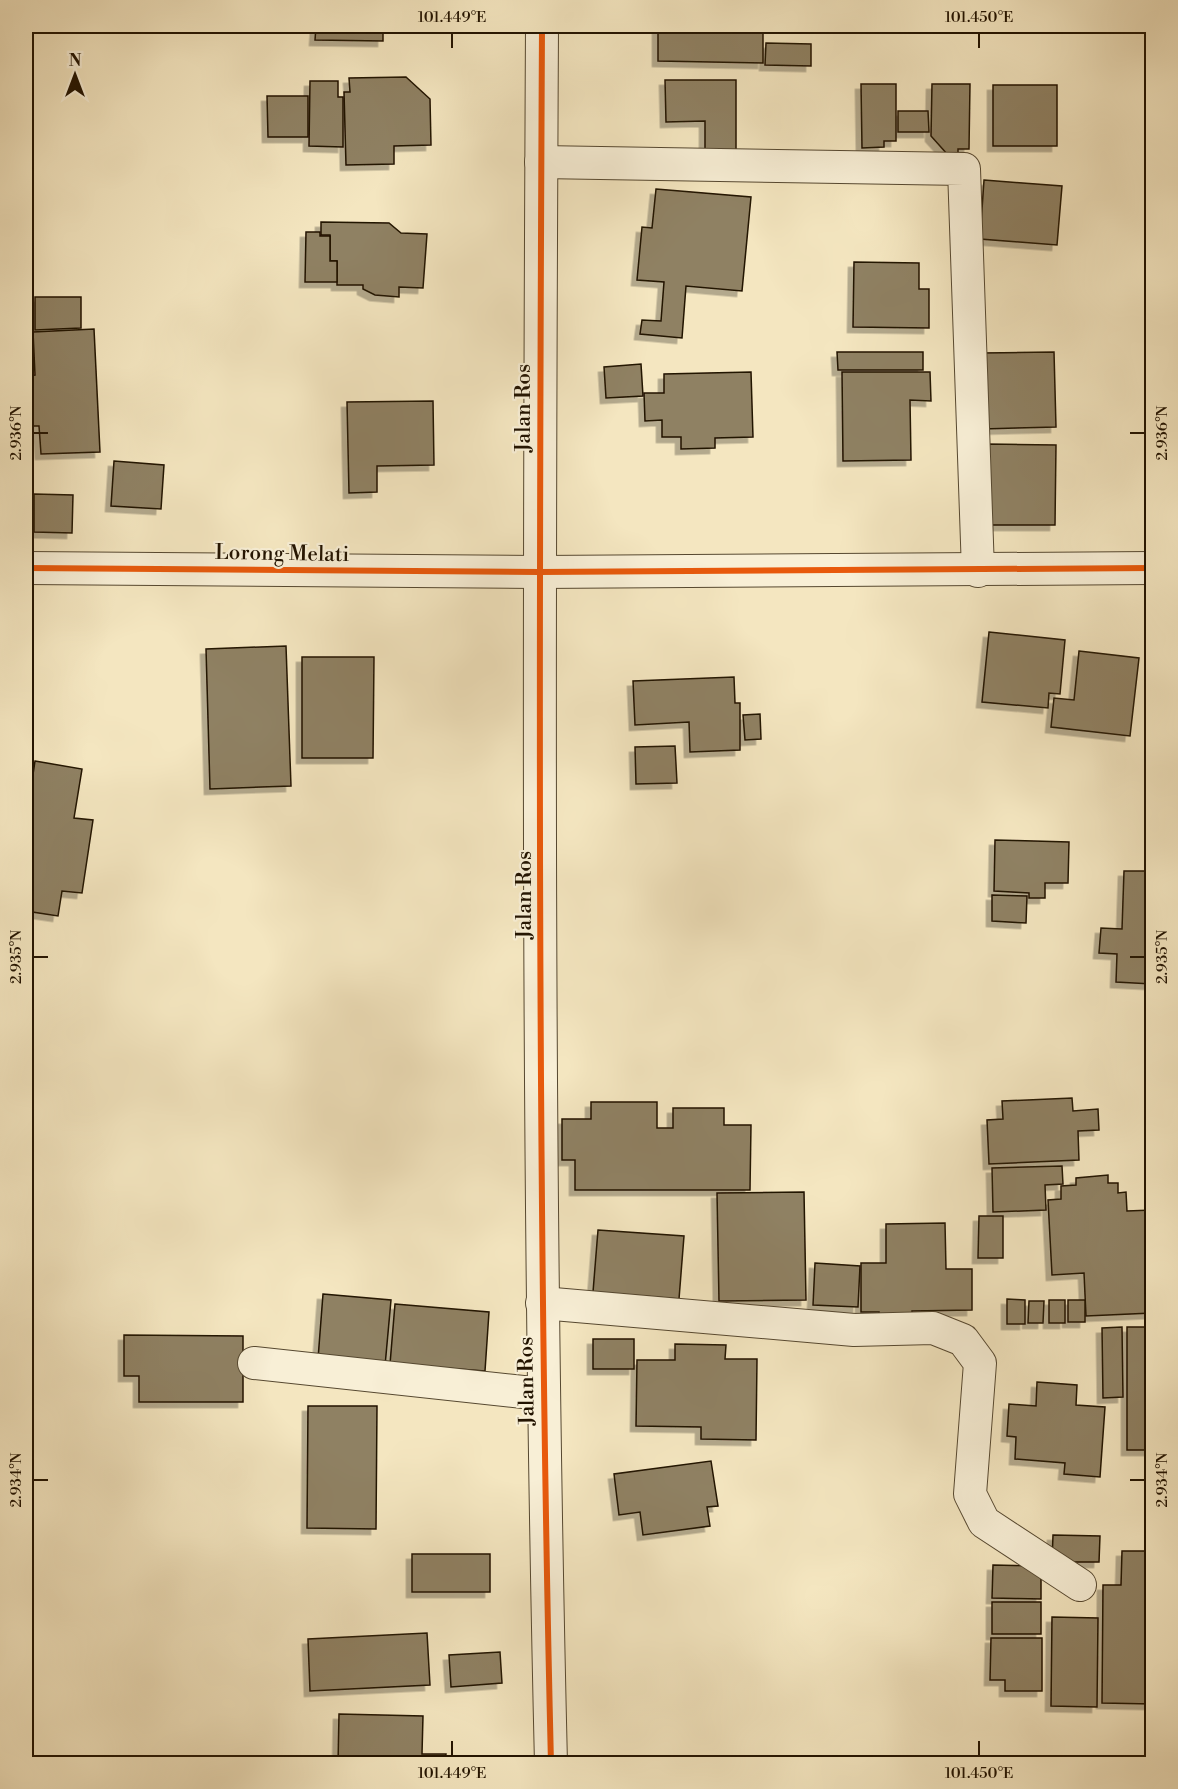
<svg xmlns="http://www.w3.org/2000/svg" width="1178" height="1789" viewBox="0 0 1178 1789" font-family="'Libre Bodoni',serif">
<defs>
<filter id="shadow"><feDropShadow dx="-5.5" dy="5.5" stdDeviation="0" flood-color="#0004"/></filter>
</defs>
<rect width="100%" height="100%" fill="#f4e6c0"/>
<filter id="stains"><feTurbulence type="fractalNoise" baseFrequency=".00333" numOctaves="4"/><feColorMatrix values="0 0 0 0 .2 0 0 0 0 .09 0 0 0 0 .02 0 0 0 .5 -.17"/></filter>
<radialGradient id="worn" r=".72"><stop offset=".6" stop-color="#630" stop-opacity="0"/><stop offset="1" stop-color="#630" stop-opacity=".3"/></radialGradient>
<g fill="#8f8164" stroke="#221300" stroke-width="1.5" filter="url(#shadow)">
<path d="M316 26H383V41L315 40Z"/>
<path d="M658 26H763V63L658 61Z"/>
<path d="M766 43 811 44V66L765 65Z"/>
<path d="M406 77 430 99 431 145 394 146V164L346 165 344 92H350L349 78Z"/>
<path d="M665 80H736V156H705V121L666 122Z"/>
<path d="M310 81H338V97H343V147L309 146Z"/>
<path d="M861 84H896V141H884V147L862 148Z"/>
<path d="M932 84H970L969 149H958V155H948L931 136Z"/>
<rect x="993" y="85" width="64" height="61"/>
<path d="M267 96H308V137H268Z"/>
<path d="M898 111H928L929 132H898Z"/>
<path d="M984 180 1062 186 1057 245 980 239Z"/>
<path d="M656 189 751 197 742 291 686 286 682 338 640 334 642 320 661 321 664 282 637 280 642 227 652 228Z"/>
<path d="M321 222 389 223 401 233 427 234 423 288 399 287V297L375 295 363 289V285H337V261H330V235H321Z"/>
<path d="M306 232H320V236H330V261H337V282H305Z"/>
<path d="M854 262 919 263V289H929V328L853 327Z"/>
<path d="M35 297H81V328L35 330Z"/>
<path d="M94 329 100 452 41 454 39 426H26V376L35 375 33 332Z"/>
<path d="M837 352H923V370H838Z"/>
<path d="M1054 352 1056 427 983 429 980 353Z"/>
<path d="M641 364 643 396 606 398 604 367Z"/>
<path d="M751 372 753 437 715 438V448L681 449V437H662V420L645 421 644 393H664V374Z"/>
<path d="M842 372H930L931 401 910 400 911 460 843 461Z"/>
<path d="M433 401 434 465 377 466V492L349 493 347 402Z"/>
<path d="M985 444 1056 445 1055 525H984Z"/>
<path d="M114 461 164 465 161 509 111 506Z"/>
<path d="M34 494 73 495 72 533 34 532Z"/>
<path d="M989 632 1065 640 1060 694 1049 693 1048 708 982 702Z"/>
<path d="M286 646 291 786 210 789 206 649Z"/>
<path d="M1079 651 1139 658 1130 736 1051 727 1054 698 1074 700Z"/>
<path d="M302 657H374L373 758H302Z"/>
<path d="M734 677 735 703H740V750L690 752 689 722 635 725 633 681Z"/>
<path d="M760 714 761 739 745 740 743 715Z"/>
<path d="M675 746 677 783 636 784 635 747Z"/>
<path d="M35 761 82 769 74 818 93 820 82 893 62 891 58 916 26 911V822Z"/>
<path d="M995 840 1069 842 1068 883H1045V898H1029V893L994 891Z"/>
<path d="M1124 871H1152V984L1116 982 1117 954 1099 953 1101 928 1122 929Z"/>
<path d="M992 895 1027 896 1026 923 992 921Z"/>
<path d="M1072 1098 1073 1111 1098 1109 1099 1130 1078 1131 1079 1160 989 1164 987 1120 1003 1119 1002 1101Z"/>
<path d="M591 1102H657V1128H673V1108H724V1125H751L750 1190H575V1160H562V1119H591Z"/>
<path d="M1062 1166 1063 1184 1045 1185 1046 1210 993 1212 992 1168Z"/>
<path d="M1108 1175V1183H1118V1193L1126 1192 1127 1211 1152 1210V1313L1086 1316 1084 1273 1052 1275 1048 1200 1061 1199V1186L1076 1185V1178Z"/>
<path d="M804 1192 806 1300 719 1301 717 1193Z"/>
<path d="M979 1216H1003V1258H978Z"/>
<path d="M945 1223 946 1269H972V1310L912 1311V1324H879V1312H861V1263H886V1224Z"/>
<path d="M598 1230 684 1236 679 1299 593 1292Z"/>
<path d="M815 1263 860 1266 858 1307 813 1305Z"/>
<path d="M323 1294 391 1300 385 1366 318 1359Z"/>
<path d="M1007 1299 1025 1300V1324H1007Z"/>
<rect x="1049" y="1300" width="16" height="23"/>
<rect x="1068" y="1300" width="17" height="22"/>
<path d="M1029 1301H1044L1043 1323H1028Z"/>
<path d="M395 1304 489 1312 485 1371 390 1364Z"/>
<path d="M1122 1327 1123 1397 1103 1398 1102 1328Z"/>
<rect x="1127" y="1327" width="25" height="123"/>
<path d="M124 1335 243 1336V1402H139V1376H124Z"/>
<rect x="593" y="1339" width="41" height="30"/>
<path d="M675 1344 726 1345 725 1359H757L756 1440 701 1439V1427L636 1426 637 1360H675Z"/>
<path d="M1037 1382 1077 1385 1076 1405 1105 1407 1100 1477 1064 1474 1065 1463 1015 1459 1016 1437 1007 1436 1009 1404 1036 1406Z"/>
<path d="M308 1406H377L376 1529 307 1528Z"/>
<path d="M711 1461 718 1506 707 1507 710 1526 643 1535 640 1512 619 1515 614 1474Z"/>
<path d="M1053 1535 1100 1536 1099 1562H1052Z"/>
<path d="M1122 1551H1147L1146 1588H1152V1704L1102 1703 1103 1585H1121Z"/>
<rect x="1151" y="1553" width="1" height="32"/>
<rect x="412" y="1554" width="78" height="38"/>
<path d="M993 1565 1041 1566V1599L992 1598Z"/>
<rect x="992" y="1602" width="49" height="32"/>
<path d="M1052 1617 1098 1618 1097 1707 1051 1706Z"/>
<path d="M427 1633 430 1685 310 1691 308 1639Z"/>
<path d="M991 1638H1042V1691H1005V1680H990Z"/>
<path d="M500 1652 502 1683 451 1687 449 1655Z"/>
<path d="M339 1714 423 1716 422 1754H446L445 1764H338Z"/>
</g>
<g fill="none" stroke-linecap="round" stroke-linejoin="round">
<defs>
<g id="street">
<path d="M542 26C539 605 537 1184 551 1764"/>
<path d="M541 162 964 169 978 571"/>
<path d="M26 568 539 572 1152 568"/>
<path d="M542 1303 854 1330 933 1328 963 1340 980 1363 970 1494 984 1522 1080 1585"/>
<path d="M254 1363 542 1394"/>
</g>
</defs>
<use href="#street" stroke="#564830" stroke-width="34"/>
<use href="#street" stroke="#f8efd6" stroke-width="32"/>
<defs>
<g id="cycleway">
<path d="M542 26C539 605 537 1184 551 1764"/>
<path d="M26 568 539 572 1152 568"/>
</g>
</defs>
<use href="#cycleway" stroke="#f8efd6" stroke-width="10"/>
<use href="#cycleway" stroke="#e8590c" stroke-width="6"/>
</g>
<path fill="none" stroke="#221300" stroke-width="2" d="M452 33V48M979 33V48M33 433H48M1130 433H1145M33 957H48M1130 957H1145M33 1480H48M1130 1480H1145M452 1741V1756M979 1741V1756"/>
<g text-anchor="middle" stroke-width="4.5" stroke-linejoin="round" paint-order="stroke">
<g font-size="21" fill="#221300" stroke="#f8efd6">
<text transform="translate(523 408) rotate(-90)" y="7">Jalan Ros</text>
<text transform="translate(282 553) rotate(1)" y="7">Lorong Melati</text>
<text transform="translate(524 895) rotate(-90)" y="7">Jalan Ros</text>
<text transform="translate(526 1381) rotate(-91)" y="7">Jalan Ros</text>
</g>
</g>
<rect width="1178" height="1789" fill="none" stroke="#f4e6c0" stroke-width="66"/>
<g transform="translate(75 75)" stroke="#f8efd6" stroke-width="4.5" paint-order="stroke">
<path d="M0-4.5L10 22L0 15L-10 22Z" fill="#221300"/>
<text y="-9" font-size="16" font-weight="bold" text-anchor="middle" fill="#221300">N</text>
</g>
<rect x="33" y="33" width="1112" height="1723" fill="none" stroke="#221300" stroke-width="2"/>
<g font-size="15" text-anchor="middle" fill="#221300">
<text x="452" y="22">101.449°E</text>
<text x="979" y="22">101.450°E</text>
<text transform="translate(16 433) rotate(-90)" y="5">2.936°N</text>
<text transform="translate(1162 433) rotate(-90)" y="5">2.936°N</text>
<text transform="translate(16 957) rotate(-90)" y="5">2.935°N</text>
<text transform="translate(1162 957) rotate(-90)" y="5">2.935°N</text>
<text transform="translate(16 1480) rotate(-90)" y="5">2.934°N</text>
<text transform="translate(1162 1480) rotate(-90)" y="5">2.934°N</text>
<text x="452" y="1778">101.449°E</text>
<text x="979" y="1778">101.450°E</text>
</g>
<rect width="100%" height="100%" filter="url(#stains)"/>
<rect width="100%" height="100%" fill="url(#worn)"/>
</svg>
